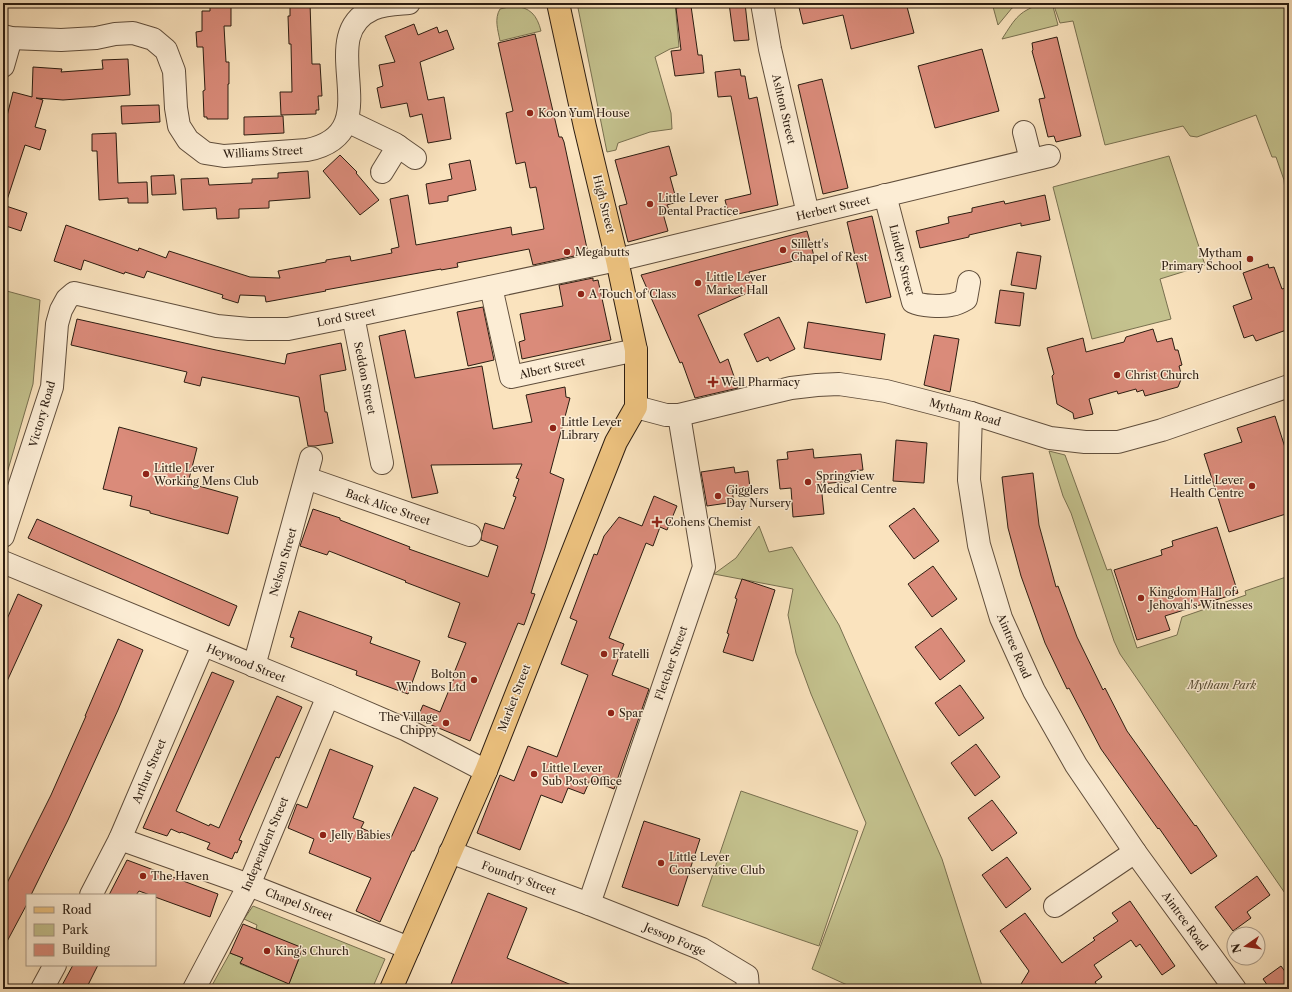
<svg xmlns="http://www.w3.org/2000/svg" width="1292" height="992" viewBox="0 0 1292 992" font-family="'Libre Caslon Text',serif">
<rect width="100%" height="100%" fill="#fae3be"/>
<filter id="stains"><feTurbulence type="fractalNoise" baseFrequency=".005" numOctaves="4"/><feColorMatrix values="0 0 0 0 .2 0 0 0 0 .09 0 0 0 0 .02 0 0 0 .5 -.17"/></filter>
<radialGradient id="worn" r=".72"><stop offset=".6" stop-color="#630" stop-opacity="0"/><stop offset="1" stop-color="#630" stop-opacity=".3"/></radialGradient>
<g fill="#c4c28e" stroke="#787050">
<path d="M577 3H675L679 47 670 49 655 57 671 113 672 129 650 132 618 143 616 150 607 152Z"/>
<path d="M992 3H1024L1012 8 998 25Z"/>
<path d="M1044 3H1052L1058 25 1002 39C1016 17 1019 11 1044 3Z"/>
<path d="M1053 3H1289V89L1286 90 1289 98V200L1285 191 1284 180 1276 157H1272L1256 115 1197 137 1190 136 1183 126 1105 145 1073 21 1060 23Z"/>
<path d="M513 6C530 7 537 15 541 31L500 41C498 30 494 19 500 9Z"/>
<path d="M1169 156 1205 265 1160 279 1171 319 1092 339 1053 187Z"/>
<path d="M3 290 40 300 33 384 3 487Z"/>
<path d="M1049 451 1065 455 1107 570 1111 569 1137 648 1177 635 1182 617 1246 595 1245 591 1289 576V899L1120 654 1114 641 1071 513 1063 496Z"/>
<path d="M759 526 769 552 792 547 839 625 942 859 983 989H856L812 969 866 823 811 694 796 653 788 615 793 589 714 574 736 558Z"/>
<path d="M741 791 858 831 819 946 702 906Z"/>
<path d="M253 906 385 959 372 989H210L230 953 243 958 240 964 289 983 303 949 256 929 257 925 244 919Z"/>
</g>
<g fill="#da8b7a" stroke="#2c1d11">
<path d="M210 3H231V26H224L226 62H229V84H228V119H207V117H204L203 91 205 90 203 47H197L196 32 202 31V11H210Z"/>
<path d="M290 3H310L312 64H320L322 96H318L319 110H316V114L281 115 280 92H292L291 44H289L288 16H290Z"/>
<path d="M729 3H745L749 40 734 41Z"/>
<path d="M798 3H906L914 33 851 49 843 15 803 24Z"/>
<path d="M691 6 698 55H702L704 73 675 76 671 51 681 50 676 8Z"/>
<path d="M414 24 418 35 437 27 439 33 447 30 454 49 420 62 428 100 444 97 451 139 428 143 422 114 410 117 407 103 381 108 377 88 383 86 379 65 395 62 385 36Z"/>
<path d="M535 34 559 137H562L564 142 588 253 533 265 529 249 457 263 458 267 441 270V269L325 290 326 291 266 302 265 296 240 295 238 303 222 298 223 295 147 271 144 278 125 272 124 274 84 260 81 270 54 261 66 225 138 251 139 248 166 258 169 251 250 277 280 278 278 271 326 262V260L350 256 351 261 392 253 391 249 399 247 390 199 408 195 416 245 511 227 512 235 544 229 536 187 530 188 525 162 516 164 506 113 513 111 498 43Z"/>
<path d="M1057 37 1081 136 1056 142 1054 136 1048 137 1044 121 1039 99 1045 98 1032 51 1033 50 1032 43Z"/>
<path d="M982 49 999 111 935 128 918 66Z"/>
<path d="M128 59 130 95 63 100 36 98 43 100 35 127 46 130 40 150 25 145 6 203 3 202V119L6 120 13 92 32 97 33 67 62 69 61 72 103 69 102 60Z"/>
<path d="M740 69 741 76H745L749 99 757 97 778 205 729 216 725 200 751 194 731 96 718 97 715 72Z"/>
<path d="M822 79 848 188 823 194 798 85Z"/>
<path d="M159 105 160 122 122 124 121 106Z"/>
<path d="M283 116 284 133 244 135V117Z"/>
<path d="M116 133 118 183 147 182 148 203H128V198L99 200 97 151H92V134Z"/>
<path d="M669 146 677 175 670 177 677 202 667 205 669 209 662 210 668 231 628 242 619 206 627 204 615 160Z"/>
<path d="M340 155 357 172 356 173 379 200 360 215 323 171Z"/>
<path d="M470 160 476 190 448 196V201L429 204 426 184 452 179 449 164Z"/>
<path d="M308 171 310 198 269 201V208L239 209V218L217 219 216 208 183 210 181 179 208 178 209 185 252 183V179L278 178V173Z"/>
<path d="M174 175 176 194 152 195 151 176Z"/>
<path d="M1045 195 1050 220 1021 226V223L969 235V237L920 248 916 231 949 223 948 217 972 212V208L1004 201 1005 204Z"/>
<path d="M3 205 27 213 21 231 3 225Z"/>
<path d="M872 216 891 297 866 303 847 222Z"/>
<path d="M807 231 814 256 749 272 754 290 698 315 720 363 728 359 738 388 695 398 682 362 680 363 641 275Z"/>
<path d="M1017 252 1041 256 1036 289 1011 285Z"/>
<path d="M1268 264 1269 268 1274 267 1282 289 1289 287V329L1256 341 1253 335 1244 338 1233 306 1252 299 1243 273Z"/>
<path d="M593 278V281L598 280 611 340 522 359 519 342 525 340 520 314 563 306 559 285Z"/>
<path d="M1000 290 1024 293 1020 326 995 323Z"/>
<path d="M483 307 494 360 468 366 457 312Z"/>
<path d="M779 317 795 349 770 361 768 357 757 362 744 334Z"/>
<path d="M77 319 216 350 285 364 287 354 341 343 346 370 320 375 325 412H327L333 443 315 446H308L299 397 202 377 200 386 184 382 187 372 71 345Z"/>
<path d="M808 322 885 334 881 360 804 348Z"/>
<path d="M1153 329 1157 342 1172 338 1175 350H1178L1182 365 1179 366 1182 377 1178 387 1145 396 1143 390 1137 392 1136 389 1118 394 1117 391 1089 399 1093 414 1074 419 1073 413 1057 404 1052 376 1054 374 1047 348 1083 338 1086 352 1124 342 1126 337Z"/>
<path d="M405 330 415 378 482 366 493 429 532 422 526 395 565 387 566 397 570 398 550 473 564 479 545 548 531 593 535 594 524 625 518 623 470 741 417 719 423 705 440 712 456 673H454L466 643 448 637 460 603 405 582 406 581 329 551 327 555 300 546 313 509 340 518V520L410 547 409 549 488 577 498 546 481 540 482 533 485 523 504 529 516 497 513 496 519 479 516 478 522 464 431 465 438 493 412 498 379 336Z"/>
<path d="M934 335 959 339 950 392 924 385Z"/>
<path d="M1275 416 1289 460V513L1229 532 1204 454 1242 442 1237 428Z"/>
<path d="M119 427 197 448 188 483 238 497 228 534 150 513V511L130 506 132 496 103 489Z"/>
<path d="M896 440 927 443 924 483 893 481Z"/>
<path d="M813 449 814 458 861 454 863 470 851 471 852 481 821 484 824 514 793 517 791 488 780 489 777 460 788 459 787 452Z"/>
<path d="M734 467 735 473 748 471 750 488 732 491 734 502 707 506 701 472Z"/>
<path d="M1033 473 1039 525 1056 587 1058 586 1077 637 1103 690 1105 688 1127 731 1195 826 1196 825 1217 856 1191 874 1159 828 1158 829 1101 749 1069 688 1067 689 1045 643 1021 576 1008 528 1002 477Z"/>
<path d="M654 496 677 506 667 530 660 527 653 546 646 543 609 638 624 644 612 675 649 689 614 789 590 780 584 794 568 788 562 803 541 795 520 850 477 833 500 775 514 781 528 746 557 757 588 675 561 664 577 621 570 618 594 554 597 555 604 536 619 517 642 526Z"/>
<path d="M914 508 939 541 914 559 889 526Z"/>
<path d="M37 519 237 606 229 626 28 538Z"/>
<path d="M1217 527 1238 593 1165 616 1170 630 1137 640 1114 570 1162 555 1161 550 1173 546 1172 541Z"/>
<path d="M933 566 957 599 932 617 908 584Z"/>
<path d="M742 579 775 590 753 661 723 652 729 634 727 633 737 599 735 598Z"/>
<path d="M18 594 42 605 3 690V628Z"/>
<path d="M299 611 372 637 370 643 420 661 408 694 356 675 357 671 291 647 294 638 290 637Z"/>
<path d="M941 628 965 661 940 680 915 647Z"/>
<path d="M118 639 143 650 118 710 68 820 31 895H27V904L3 949V891L51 795 86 716H85Z"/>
<path d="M212 672 234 681 176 811 209 826 210 824 219 828 277 696 302 707 279 758 276 757 254 806 239 840 242 841 237 853 235 852 232 859 207 849 210 843 181 832 180 833 171 829 167 836 143 828Z"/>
<path d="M960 685 984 718 959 736 935 703Z"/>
<path d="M976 744 1000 777 975 796 951 763Z"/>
<path d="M330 749 373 766 353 818 364 822 361 828 390 840 414 787 438 798 414 851H412L380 922 356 911 371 878 309 853 314 839 288 828 297 804 307 808Z"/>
<path d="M992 800 1017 833 992 851 968 818Z"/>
<path d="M644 821 700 839 678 906 622 887Z"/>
<path d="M1007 857 1031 889 1006 908 982 875Z"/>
<path d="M127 860 218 894 210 917 155 897V895H150L139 891 136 895H109Z"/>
<path d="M1257 876 1270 895 1247 912 1251 918 1233 931 1215 907Z"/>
<path d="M488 893 527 908 507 958 581 989H449Z"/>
<path d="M1130 901 1175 966 1162 975 1140 944 1136 947 1131 940 1094 965 1102 977 1095 982 1100 989H1018L1029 971 1000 931 1025 913 1062 963 1095 940 1093 938 1118 921 1112 913Z"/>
<path d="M243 924 303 948 289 984 240 963 243 958 230 953Z"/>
<path d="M73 965H98L86 989H60Z"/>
<path d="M1281 966 1289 977V989H1270L1263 979Z"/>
</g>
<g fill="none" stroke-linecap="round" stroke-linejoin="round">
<defs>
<g id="street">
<path d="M762 3 770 49 808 214"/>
<path d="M3 36 11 38 61 40 96 38 115 34 133 33 153 39 166 50 174 71 176 108 179 126 188 140 205 153 224 156 307 150C393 133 310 37 373 9 384 4 397 4 409 3"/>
<path d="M3 66 11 38"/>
<path d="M347 121 395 144 415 158"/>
<path d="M1024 132 1031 160"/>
<path d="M382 172 398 146"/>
<path d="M885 195 913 302C921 306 942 307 951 305 957 304 961 302 966 299L969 282"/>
<path d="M491 287 511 377 636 350"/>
<path d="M353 316 382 463"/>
<path d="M636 407 666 415H679L791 388 817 385 839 384 886 391 971 413 1050 438 1085 442H1118L1162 430 1289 386"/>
<path d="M971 413 969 480 979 545 1001 618 1034 691 1076 765 1135 852 1235 989"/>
<path d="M306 478 470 535"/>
<path d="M3 536 52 387 57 324 61 310 67 299 74 293 217 326 249 329H288L353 316 617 260 1049 156"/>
<path d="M3 562 328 696 407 730 486 771"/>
<path d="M254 666 311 458"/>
<path d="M120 839 249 885 409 948"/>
<path d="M450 852 589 904 702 949 747 976 748 989"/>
<path d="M91 895 120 839 203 645"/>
<path d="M589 904 704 567 679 415"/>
<path d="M1055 906 1135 852"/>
<path d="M42 989 55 965"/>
<path d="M194 989 249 885 328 696"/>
</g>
<path id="primary" d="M391 989 486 771 616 442 636 407V350L617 260 585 127 558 3"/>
</defs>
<use href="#street" stroke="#604e3c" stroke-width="24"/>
<use href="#primary" stroke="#2c1d11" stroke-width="24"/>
<use href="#street" stroke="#fcedd5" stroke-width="22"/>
<use href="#primary" stroke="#edc27f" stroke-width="22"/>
</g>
<g fill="#8f2418" stroke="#fcedd5" stroke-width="1.5">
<circle cx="530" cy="113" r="4"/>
<circle cx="650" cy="204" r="4"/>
<circle cx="783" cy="250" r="4"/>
<circle cx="567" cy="252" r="4"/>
<circle cx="1250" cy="259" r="4"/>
<circle cx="698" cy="283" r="4"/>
<circle cx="581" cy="294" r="4"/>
<circle cx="1117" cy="375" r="4"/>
<path d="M711 376h4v4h4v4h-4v4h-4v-4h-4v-4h4z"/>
<circle cx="553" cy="428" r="4"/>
<circle cx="146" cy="474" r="4"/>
<circle cx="808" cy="482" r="4"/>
<circle cx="1252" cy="486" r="4"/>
<circle cx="718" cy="496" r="4"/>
<path d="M655 516h4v4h4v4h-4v4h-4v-4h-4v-4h4z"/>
<circle cx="1141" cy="598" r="4"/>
<circle cx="604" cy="654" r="4"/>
<circle cx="474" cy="680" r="4"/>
<circle cx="611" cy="713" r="4"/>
<circle cx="446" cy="723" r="4"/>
<circle cx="534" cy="774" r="4"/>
<circle cx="323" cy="835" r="4"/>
<circle cx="661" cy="863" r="4"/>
<circle cx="143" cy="876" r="4"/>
<circle cx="267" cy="951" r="4"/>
</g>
<g text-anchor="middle" stroke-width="3" stroke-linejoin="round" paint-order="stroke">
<g font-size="11" fill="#2c1d11" stroke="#fcedd5">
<text transform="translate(784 109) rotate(77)" y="4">Ashton Street</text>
<text transform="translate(263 152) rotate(-3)" y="4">Williams Street</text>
<text transform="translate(604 204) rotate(76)" y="4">High Street</text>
<text transform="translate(833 208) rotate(-13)" y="4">Herbert Street</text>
<text transform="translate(902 260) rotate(76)" y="4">Lindley Street</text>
<text transform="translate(346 317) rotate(-11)" y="4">Lord Street</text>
<text transform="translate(552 368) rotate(-12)" y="4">Albert Street</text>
<text transform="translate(365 378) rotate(79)" y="4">Seddon Street</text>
<text transform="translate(965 412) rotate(16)" y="4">Mytham Road</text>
<text transform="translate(42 414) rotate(-74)" y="4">Victory Road</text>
<text transform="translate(388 507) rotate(19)" y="4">Back Alice Street</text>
<text transform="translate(283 562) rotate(-74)" y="4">Nelson Street</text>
<text transform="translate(1014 646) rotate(67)" y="4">Aintree Road</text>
<text transform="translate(246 663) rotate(22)" y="4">Heywood Street</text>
<text transform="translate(671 663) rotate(-71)" y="4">Fletcher Street</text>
<text transform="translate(514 698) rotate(-69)" y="4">Market Street</text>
<text transform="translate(149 771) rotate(-67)" y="4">Arthur Street</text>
<text transform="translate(265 844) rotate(-67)" y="4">Independent Street</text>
<text transform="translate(519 878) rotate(20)" y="4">Foundry Street</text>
<text transform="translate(299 904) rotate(21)" y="4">Chapel Street</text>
<text transform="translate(1185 921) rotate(54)" y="4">Aintree Road</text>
<text transform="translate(675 939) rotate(23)" y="4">Jessop Forge</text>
</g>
<g font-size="11" fill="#2c1d11" stroke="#fcedd5" text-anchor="start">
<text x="538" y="117">Koon Yum House</text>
<text x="658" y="202">Little Lever<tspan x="658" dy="13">Dental Practice</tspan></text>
<text x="791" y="248">Sillett's<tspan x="791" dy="13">Chapel of Rest</tspan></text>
<text x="575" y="256">Megabutts</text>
<text x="1242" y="257" text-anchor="end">Mytham<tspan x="1242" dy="13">Primary School</tspan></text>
<text x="706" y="281">Little Lever<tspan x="706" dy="13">Market Hall</tspan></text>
<text x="589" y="298">A Touch of Class</text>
<text x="1125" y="379">Christ Church</text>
<text x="721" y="386">Well Pharmacy</text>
<text x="561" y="426">Little Lever<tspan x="561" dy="13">Library</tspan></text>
<text x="154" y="472">Little Lever<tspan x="154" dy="13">Working Mens Club</tspan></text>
<text x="816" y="480">Springview<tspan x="816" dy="13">Medical Centre</tspan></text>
<text x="1244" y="484" text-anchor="end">Little Lever<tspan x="1244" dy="13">Health Centre</tspan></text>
<text x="726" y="494">Gigglers<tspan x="726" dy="13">Day Nursery</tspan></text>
<text x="665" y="526">Cohens Chemist</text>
<text x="1149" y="596">Kingdom Hall of<tspan x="1149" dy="13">Jehovah's Witnesses</tspan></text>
<text x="612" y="658">Fratelli</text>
<text x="466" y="678" text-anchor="end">Bolton<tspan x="466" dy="13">Windows Ltd</tspan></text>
<text x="619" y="717">Spar</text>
<text x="438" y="721" text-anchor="end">The Village<tspan x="438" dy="13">Chippy</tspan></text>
<text x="542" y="772">Little Lever<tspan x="542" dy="13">Sub Post Office</tspan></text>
<text x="331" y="839">Jelly Babies</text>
<text x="669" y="861">Little Lever<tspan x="669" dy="13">Conservative Club</tspan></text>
<text x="151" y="880">The Haven</text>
<text x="275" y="955">King's Church</text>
</g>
<g font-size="11" font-style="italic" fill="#5a4f36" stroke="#fcedd5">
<text x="1222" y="689">Mytham Park</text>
</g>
</g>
<rect width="1292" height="992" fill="none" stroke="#fae3be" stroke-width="16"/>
<rect x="4" y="4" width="1284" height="984" fill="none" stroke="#2c1d11" stroke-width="2"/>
<rect x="8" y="8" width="1276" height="976" fill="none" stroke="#2c1d11"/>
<rect x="26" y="894" width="130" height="72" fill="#fcedd5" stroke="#a99a87"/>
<rect x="34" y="907" width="20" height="6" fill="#edc27f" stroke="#a99a87"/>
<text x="62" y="914" font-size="12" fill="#2c1d11">Road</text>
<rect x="34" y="924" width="20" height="12" fill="#c4c28e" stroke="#a99a87"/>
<text x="62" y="934" font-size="12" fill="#2c1d11">Park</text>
<rect x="34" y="944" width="20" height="12" fill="#da8b7a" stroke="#a99a87"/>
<text x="62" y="954" font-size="12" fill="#2c1d11">Building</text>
<g transform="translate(1246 946) rotate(257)"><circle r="19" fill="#fcedd5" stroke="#a99a87"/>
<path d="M0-3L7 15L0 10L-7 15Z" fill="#8f2418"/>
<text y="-6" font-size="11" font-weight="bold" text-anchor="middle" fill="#2c1d11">N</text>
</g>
<rect width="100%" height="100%" filter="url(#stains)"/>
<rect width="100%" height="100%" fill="url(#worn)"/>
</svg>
